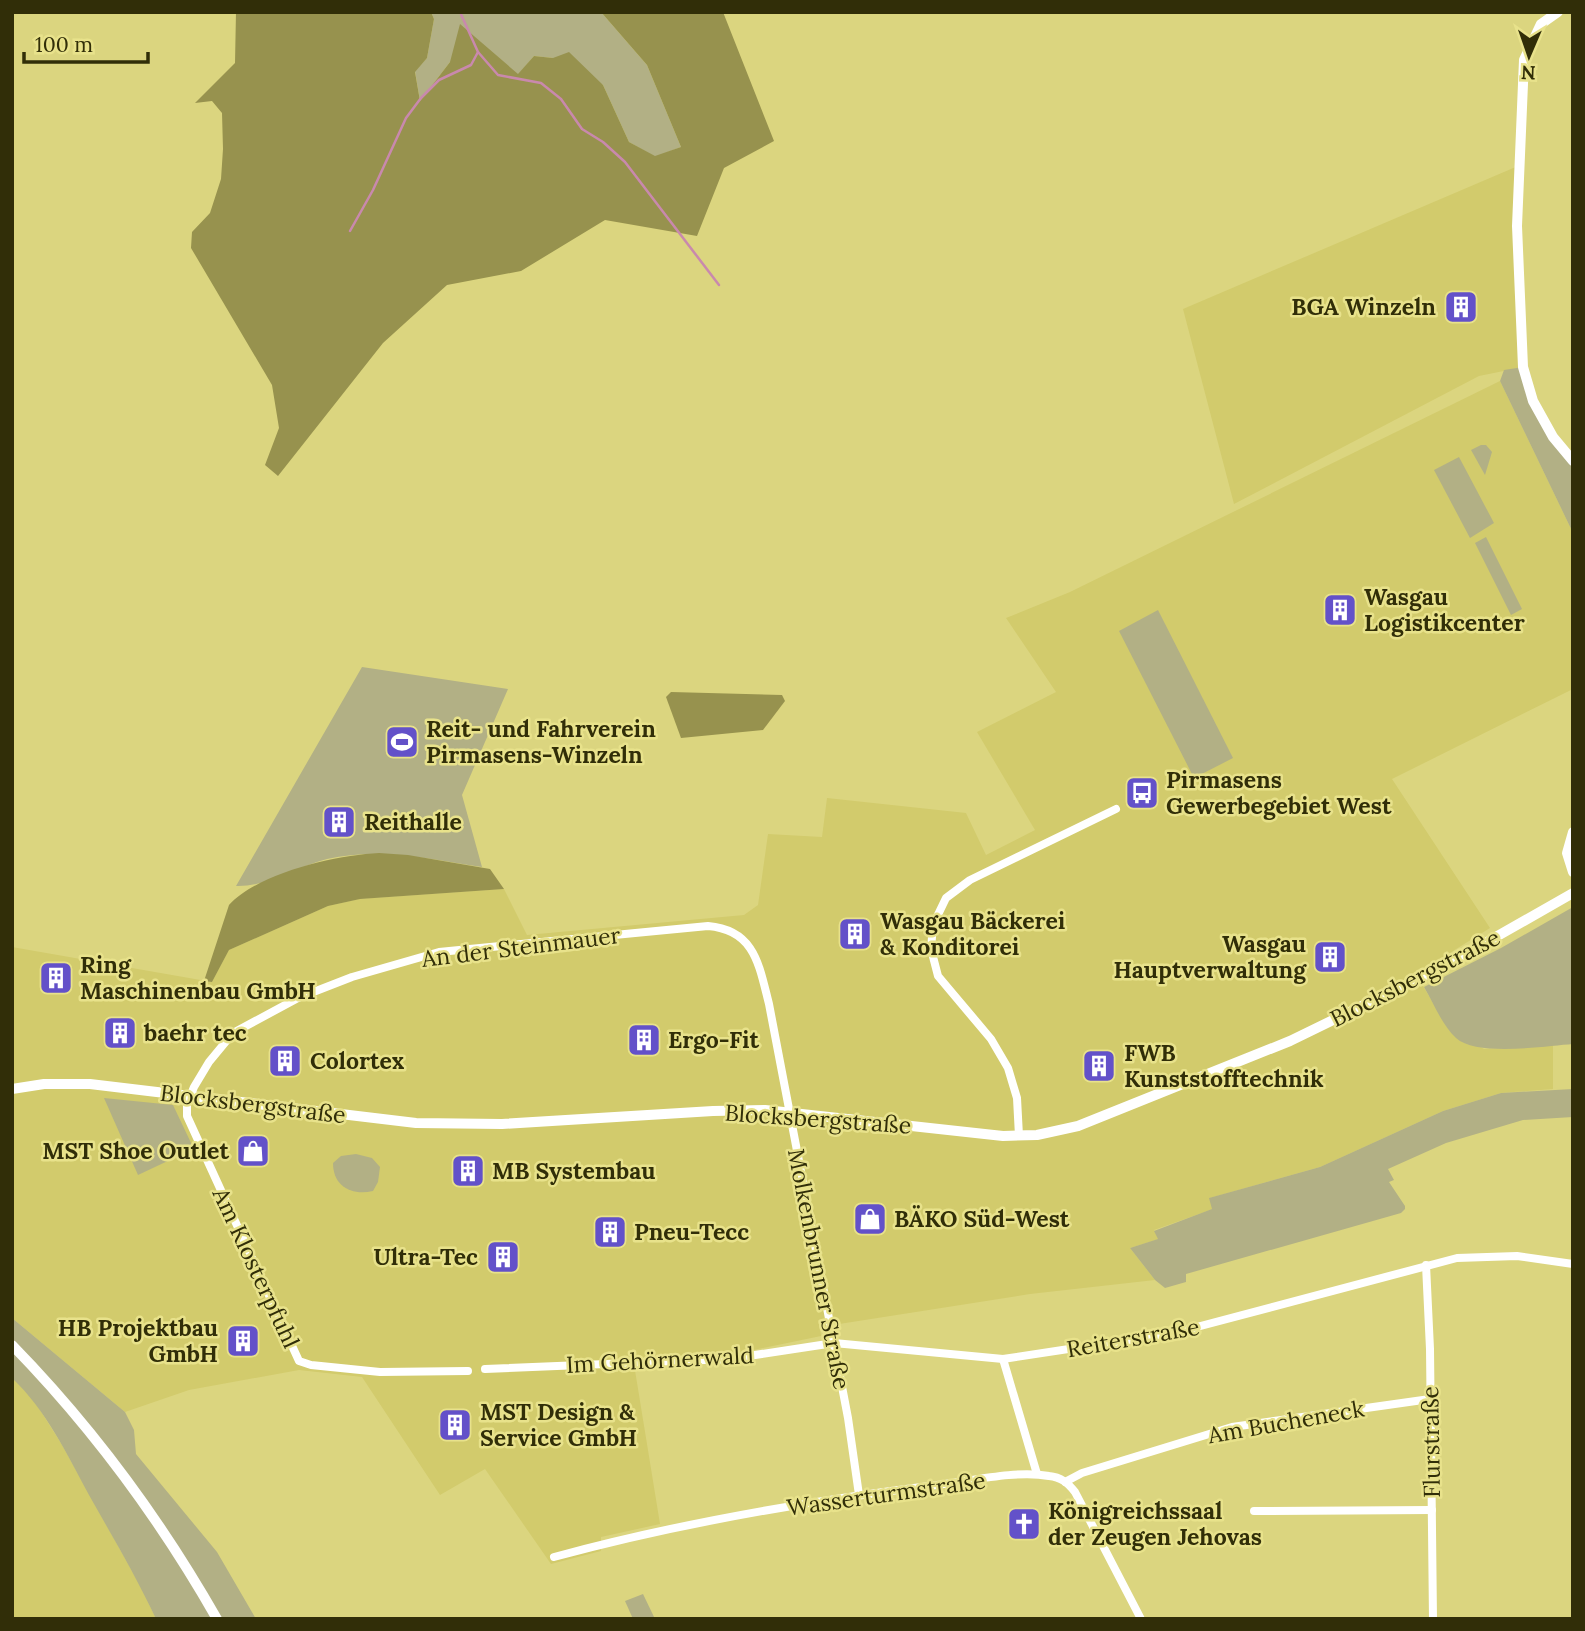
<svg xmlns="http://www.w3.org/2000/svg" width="1585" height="1631" viewBox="0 0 1585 1631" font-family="Lora,serif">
<rect width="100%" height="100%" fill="#dbd57f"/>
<g fill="#d2cb6c">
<path d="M1518 166 1523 367 1479 376 1234 504 1183 309Z"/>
<path d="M1500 381 1573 533V689L1392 779 1490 928 1416 974 1447 1027 1484 1049 1553 1045V1089L1501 1093 1443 1111 1320 1167 1210 1198 1213 1209 1154 1230 1159 1239 1130 1248 1155 1280 1030 1294 820 1327 821 1336 739 1353 633 1358 660 1524 601 1537V1551L551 1564 485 1469 440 1495 362 1377 299 1370 189 1390 125 1412 12 1318V947L212 982 229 950 328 906 359 899 504 889 527 935 744 915 758 905 768 834 822 837 827 798 966 813 986 855 1035 830 977 732 1056 692 1006 618 1070 592Z"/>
<path d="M12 1378 30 1394 62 1445 142 1589 156 1619H12Z"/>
</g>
<g fill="#b2b085">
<path d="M431 12H601L647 65 681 147 655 157 629 142 603 85 553 58 534 56 518 75 450 62 420 101 415 71 427 58 434 19Z"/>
<path d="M1523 367 1533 401 1573 461V533L1500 381 1504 370Z"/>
<path d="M1481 445H1486L1492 452 1485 475 1471 450Z"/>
<path d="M1459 457 1494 523 1470 538 1434 470Z"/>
<path d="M1486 537 1522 609 1511 615 1475 543Z"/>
<path d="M1158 610 1233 758 1194 778 1119 631Z"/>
<path d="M362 667 508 689 462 795 482 867C430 859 379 847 327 859 296 867 268 887 236 886Z"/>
<path d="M1573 907V1044C1545 1046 1477 1057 1456 1038 1442 1025 1434 1004 1424 987L1501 948Z"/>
<path d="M1573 1089V1117L1523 1120 1446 1143 1388 1169 1394 1180 1389 1182 1405 1206V1209L1401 1213 1186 1274V1282L1165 1288 1155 1280 1130 1248 1158 1239 1154 1231 1212 1209 1209 1198 1320 1167 1443 1111 1501 1093Z"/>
<path d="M104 1098 173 1105 192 1145 189 1151 138 1175Z"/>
<path d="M356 1154 372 1158 380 1167 378 1182 373 1191C351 1196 333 1186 333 1163L341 1156Z"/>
<path d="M12 1318 125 1412 134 1430 136 1454 217 1552 256 1619H156C136 1576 112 1536 89 1495 67 1454 46 1410 12 1378Z"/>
<path d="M643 1594 655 1619H633L625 1601Z"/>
</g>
<g fill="#97924e">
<path d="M236 12H431L434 19 427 58 415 72 420 101 450 62 460 24 518 74 534 56 553 58 569 52 603 85 629 142 655 156 681 147 647 65 601 12H723L774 141 724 168 697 236 605 220 521 271 447 285 383 343 278 476 265 465 279 428 272 385 191 248 192 232 210 213 221 179 223 149 222 113 212 101 195 103 235 63Z"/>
<path d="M671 692 782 695 785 701 763 730 681 738 666 697Z"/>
<path d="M379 853 408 855 490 869 504 889 360 899 328 906 229 950 212 982 204 981 229 905C258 873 336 855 379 853Z"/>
</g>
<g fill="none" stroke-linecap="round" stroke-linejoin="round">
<g stroke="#c989ad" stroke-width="2.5">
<path d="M460 12 478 52 498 75 541 83 561 99 582 129 603 142 625 162 719 285"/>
<path d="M350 231 373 190 406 118 421 98 439 80 471 65 478 52"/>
</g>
<g stroke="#fff" stroke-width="8">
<path d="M1019 1136 1017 1098 1008 1068 991 1039 938 976 931 949 933 925 946 898 970 880 1116 809"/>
<path d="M1426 1265 1430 1349 1433 1619"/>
<path d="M1003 1359 1037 1474"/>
<path d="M485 1369 729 1359 834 1343 1003 1359 1174 1333 1457 1258 1517 1256 1573 1264"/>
<path d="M468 1371 380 1372 311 1365 299 1361 187 1116V1104L194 1087 209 1062 233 1033 298 998 352 977 439 952 708 926C755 930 759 965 769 1004L848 1418 859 1495"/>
<path d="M1065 1482 1082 1473 1232 1427 1430 1399"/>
<path d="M1254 1511 1432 1510"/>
<path d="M554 1557C679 1523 808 1501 937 1485 971 1481 1016 1470 1049 1476 1061 1477 1068 1483 1075 1492L1141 1619"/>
</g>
<g stroke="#fff" stroke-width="10">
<path d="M1558 12 1541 24 1524 60 1517 226 1523 367 1533 401 1553 437 1573 461"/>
<path d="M1573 832 1567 853 1573 872"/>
</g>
<g stroke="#fff" stroke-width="10">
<path d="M12 1089 44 1084H90L416 1123 502 1124 713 1111 765 1110 1003 1136 1037 1135 1078 1126 1290 1041 1450 963 1573 893"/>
<path d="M12 1345C92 1427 160 1519 217 1619"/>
</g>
</g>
<defs>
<symbol id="building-square" viewBox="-11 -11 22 22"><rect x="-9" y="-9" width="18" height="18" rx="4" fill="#6351c9" stroke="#e8e28b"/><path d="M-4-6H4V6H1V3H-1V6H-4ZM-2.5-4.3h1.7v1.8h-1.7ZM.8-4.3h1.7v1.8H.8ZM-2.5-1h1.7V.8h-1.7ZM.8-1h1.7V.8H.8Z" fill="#fff"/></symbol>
<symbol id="stadium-square" viewBox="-11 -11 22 22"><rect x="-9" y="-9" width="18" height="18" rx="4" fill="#6351c9" stroke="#e8e28b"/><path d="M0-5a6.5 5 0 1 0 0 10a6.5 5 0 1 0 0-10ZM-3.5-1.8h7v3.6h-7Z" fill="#fff"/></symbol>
<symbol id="bus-square" viewBox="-11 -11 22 22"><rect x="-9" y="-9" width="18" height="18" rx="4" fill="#6351c9" stroke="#e8e28b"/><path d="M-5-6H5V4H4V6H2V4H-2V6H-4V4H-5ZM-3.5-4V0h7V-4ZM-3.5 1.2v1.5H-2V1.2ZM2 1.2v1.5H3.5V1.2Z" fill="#fff"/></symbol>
<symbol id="shop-square" viewBox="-11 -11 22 22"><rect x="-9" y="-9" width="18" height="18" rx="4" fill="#6351c9" stroke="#e8e28b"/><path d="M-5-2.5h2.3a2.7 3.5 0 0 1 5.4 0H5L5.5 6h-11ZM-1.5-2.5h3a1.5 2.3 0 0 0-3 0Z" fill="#fff"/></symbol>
<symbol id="church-square" viewBox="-11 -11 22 22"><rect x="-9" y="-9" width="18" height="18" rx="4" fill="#6351c9" stroke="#e8e28b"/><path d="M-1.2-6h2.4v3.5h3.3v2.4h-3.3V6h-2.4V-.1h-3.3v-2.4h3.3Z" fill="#fff"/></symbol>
</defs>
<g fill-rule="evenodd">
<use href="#building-square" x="1442" y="288" width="38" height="38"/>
<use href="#building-square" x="1321" y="591" width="38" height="38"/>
<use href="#stadium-square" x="383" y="723" width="38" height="38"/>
<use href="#bus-square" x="1123" y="774" width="38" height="38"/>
<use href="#building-square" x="320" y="803" width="38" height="38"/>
<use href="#building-square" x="836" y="915" width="38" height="38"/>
<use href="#building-square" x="1311" y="938" width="38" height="38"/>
<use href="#building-square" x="37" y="959" width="38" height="38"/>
<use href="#building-square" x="101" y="1014" width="38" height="38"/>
<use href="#building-square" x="625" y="1021" width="38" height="38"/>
<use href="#building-square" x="266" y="1042" width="38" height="38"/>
<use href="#building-square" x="1080" y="1047" width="38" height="38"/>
<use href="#shop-square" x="234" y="1132" width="38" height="38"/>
<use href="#building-square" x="449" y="1152" width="38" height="38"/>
<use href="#shop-square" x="851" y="1200" width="38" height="38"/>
<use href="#building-square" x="591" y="1213" width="38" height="38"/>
<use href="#building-square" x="484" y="1238" width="38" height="38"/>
<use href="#building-square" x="224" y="1322" width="38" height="38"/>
<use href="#building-square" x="436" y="1406" width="38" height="38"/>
<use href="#church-square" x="1005" y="1505" width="38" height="38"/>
</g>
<g text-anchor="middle" stroke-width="5" stroke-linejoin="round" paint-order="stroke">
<g font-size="23" font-weight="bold" fill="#312e08" stroke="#e8e28b" text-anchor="start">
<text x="1436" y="315" text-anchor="end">BGA Winzeln</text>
<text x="1364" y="605">Wasgau<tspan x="1364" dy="26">Logistikcenter</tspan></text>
<text x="426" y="737">Reit- und Fahrverein<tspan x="426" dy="26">Pirmasens-Winzeln</tspan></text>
<text x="1166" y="788">Pirmasens<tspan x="1166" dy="26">Gewerbegebiet West</tspan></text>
<text x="364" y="830">Reithalle</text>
<text x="880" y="929">Wasgau Bäckerei<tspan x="880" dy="26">&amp; Konditorei</tspan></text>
<text x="1306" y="952" text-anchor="end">Wasgau<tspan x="1306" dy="26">Hauptverwaltung</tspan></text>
<text x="80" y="973">Ring<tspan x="80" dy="26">Maschinenbau GmbH</tspan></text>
<text x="144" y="1041">baehr tec</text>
<text x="668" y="1048">Ergo-Fit</text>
<text x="1124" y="1061">FWB<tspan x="1124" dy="26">Kunststofftechnik</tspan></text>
<text x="310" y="1069">Colortex</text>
<text x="229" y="1159" text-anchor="end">MST Shoe Outlet</text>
<text x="492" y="1179">MB Systembau</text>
<text x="894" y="1227">BÄKO Süd-West</text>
<text x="634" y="1240">Pneu-Tecc</text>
<text x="478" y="1265" text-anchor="end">Ultra-Tec</text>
<text x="218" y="1336" text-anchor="end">HB Projektbau<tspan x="218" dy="26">GmbH</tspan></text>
<text x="480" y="1420">MST Design &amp;<tspan x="480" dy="26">Service GmbH</tspan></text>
<text x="1048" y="1519">Königreichssaal<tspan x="1048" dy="26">der Zeugen Jehovas</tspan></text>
</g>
<g font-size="23" fill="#312e08" stroke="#e8e28b">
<text transform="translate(521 947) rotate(-7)" y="8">An der Steinmauer</text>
<text transform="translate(1415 978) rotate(-27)" y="8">Blocksbergstraße</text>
<text transform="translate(253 1104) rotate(7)" y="8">Blocksbergstraße</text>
<text transform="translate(818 1119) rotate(4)" y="8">Blocksbergstraße</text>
<text transform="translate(256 1268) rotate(65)" y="8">Am Klosterpfuhl</text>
<text transform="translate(819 1269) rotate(79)" y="8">Molkenbrunner Straße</text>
<text transform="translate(1133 1338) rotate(-10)" y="8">Reiterstraße</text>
<text transform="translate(660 1360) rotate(-3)" y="8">Im Gehörnerwald</text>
<text transform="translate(1286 1422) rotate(-10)" y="8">Am Bucheneck</text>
<text transform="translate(1431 1442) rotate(-91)" y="8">Flurstraße</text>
<text transform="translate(886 1494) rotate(-8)" y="8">Wasserturmstraße</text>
</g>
</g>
<rect width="1585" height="1631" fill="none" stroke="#312e08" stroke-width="28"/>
<g transform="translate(1529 56) rotate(182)" stroke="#e8e28b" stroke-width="5" paint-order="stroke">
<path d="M0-5L12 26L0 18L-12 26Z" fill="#312e08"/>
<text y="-10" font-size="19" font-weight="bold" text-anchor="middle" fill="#312e08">N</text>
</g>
<path d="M24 52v10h124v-10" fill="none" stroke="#312e08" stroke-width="3.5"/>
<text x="35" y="52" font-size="21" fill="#312e08" stroke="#e8e28b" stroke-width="5" paint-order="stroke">100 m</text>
</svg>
